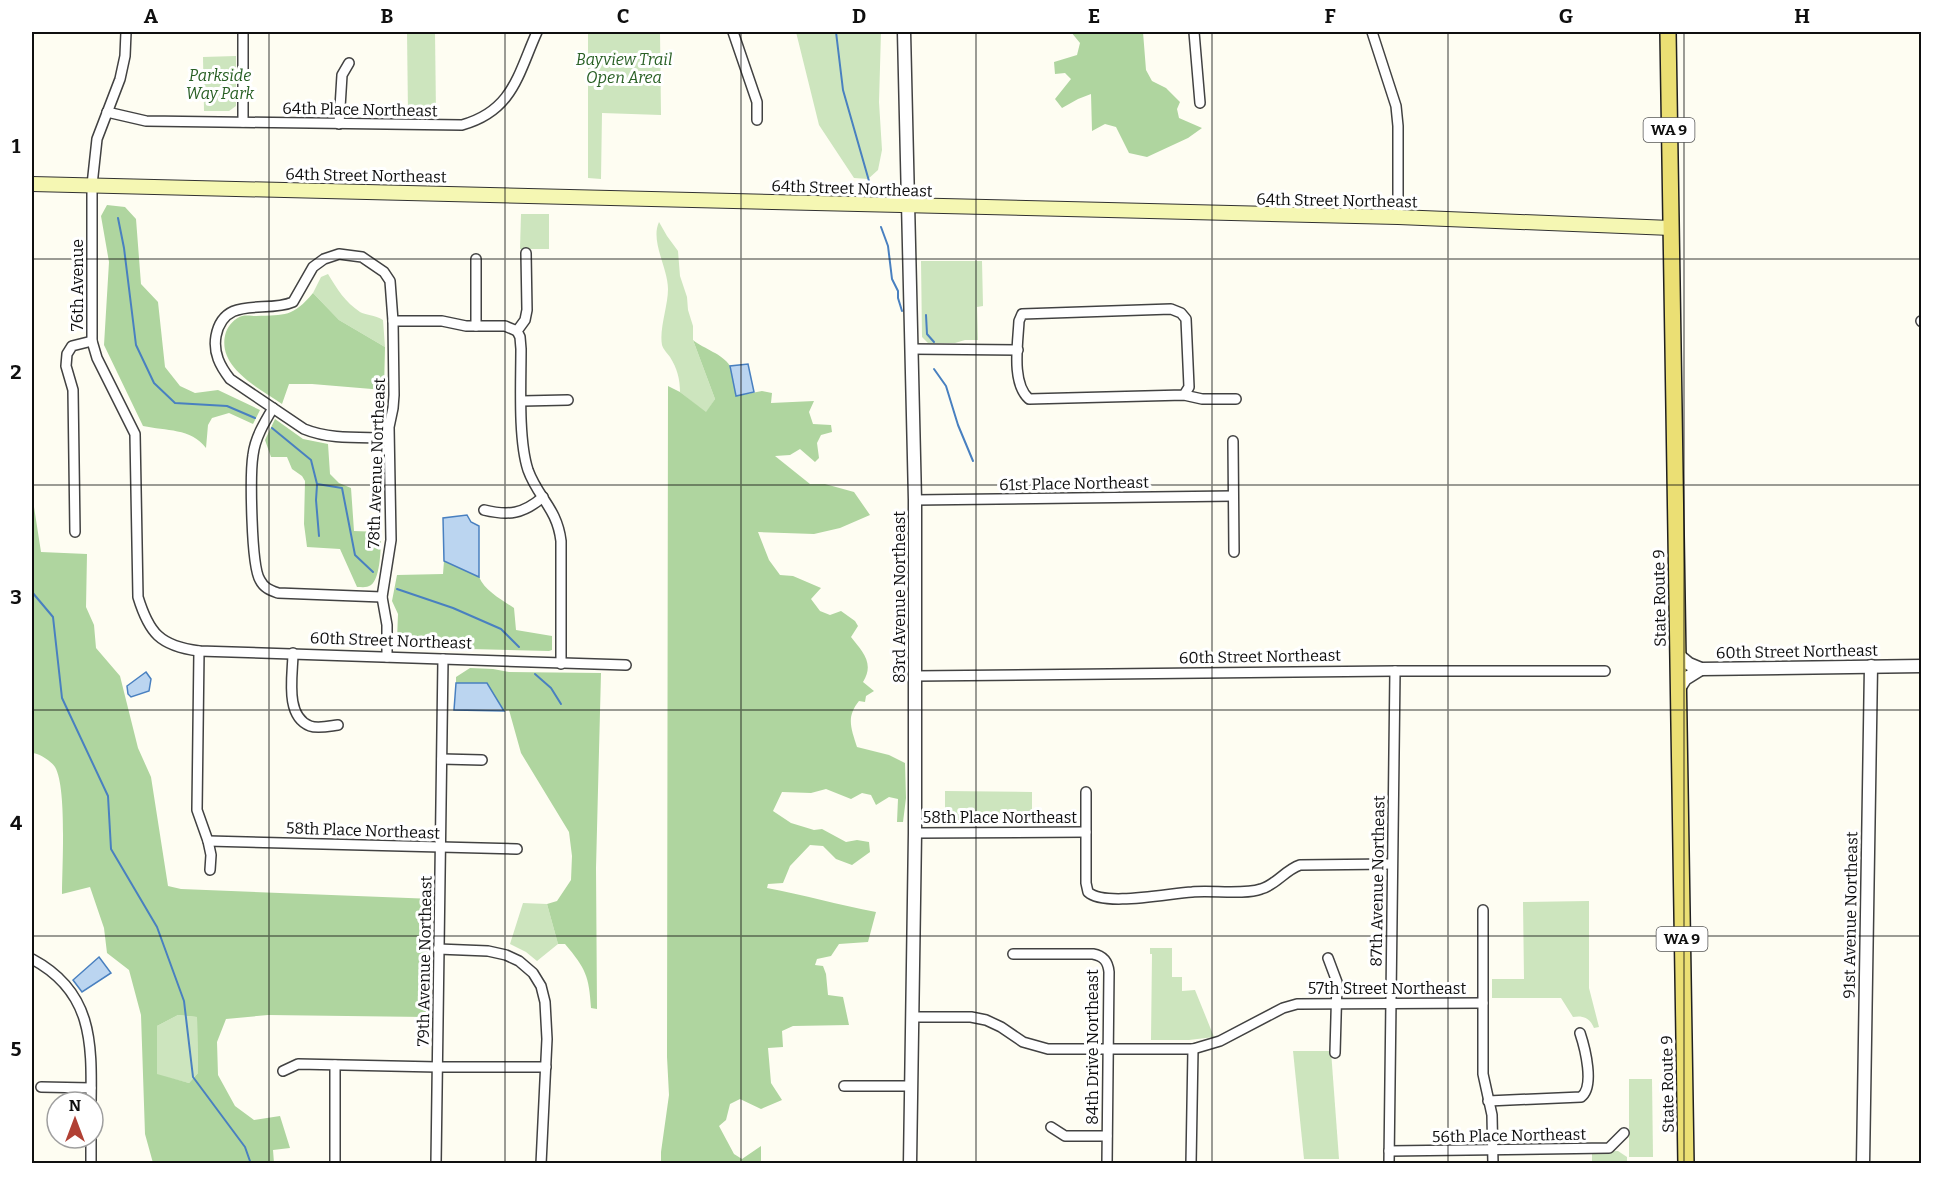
<svg xmlns="http://www.w3.org/2000/svg" width="1953" height="1195" viewBox="0 0 1953 1195" font-family="Bitter,serif">
<rect width="100%" height="100%" fill="#fefdf2"/>
<g fill="#cde5be">
<path d="M407 32H435L436 114H408Z"/>
<path d="M588 32H660L661 115 602 113 601 179 588 178Z"/>
<path d="M796 32H881L879 102 882 150 878 170 868 179 854 178 819 125Z"/>
<path d="M236 56V106L229 111H204L203 57Z"/>
<path d="M521 214H549V249H520Z"/>
<path d="M659 222 667 236 678 251 680 276 687 297 688 310 693 326V340L715 399 706 413 680 392C680 379 677 368 670 357 668 354 663 349 662 345 659 329 668 306 668 289 668 268 650 241 659 222Z"/>
<path d="M921 261H982L983 306 977 307 978 340H965L955 343H928L922 337Z"/>
<path d="M328 274C337 289 345 302 360 312 365 315 375 315 383 320L385 347 339 320 313 293 321 277Z"/>
<path d="M945 791 1032 792V824L945 823Z"/>
<path d="M1589 901V988L1599 1027 1594 1028C1590 1018 1583 1015 1573 1017L1561 998H1492V979H1524L1523 902Z"/>
<path d="M523 903 547 904 558 944 537 961 526 952 510 944Z"/>
<path d="M1150 948H1172V977H1182V991L1195 990 1214 1037 1189 1040H1151L1152 954H1150Z"/>
<path d="M178 1015 197 1017 198 1073 189 1083 157 1075V1026Z"/>
<path d="M1293 1051H1331L1339 1159H1304Z"/>
<path d="M1629 1079H1652L1653 1157H1629Z"/>
<path d="M1618 1151 1627 1157V1163L1592 1164V1152Z"/>
</g>
<g fill="#afd59f" fill-rule="evenodd">
<path d="M1071 32H1143L1146 70 1152 81 1166 88 1180 102 1177 109 1179 118 1202 128 1188 138 1147 157 1129 153 1116 127 1105 124 1092 131 1091 94 1078 99 1062 108 1055 99 1071 79 1065 73 1055 74 1054 62 1077 55 1080 43Z"/>
<path d="M107 205 125 207 136 219 141 284 158 302 165 367 180 386 195 393 218 390 260 410 253 424 229 413 212 418 208 425 206 448C191 428 166 431 143 426L104 345 109 262 101 216Z"/>
<path d="M313 293 339 320 385 347 384 390 312 384H289L282 404C259 388 215 367 226 332 228 326 235 318 242 316 246 315 252 316 256 316 285 315 293 317 313 293Z"/>
<path d="M693 340C704 349 723 354 730 366 734 373 734 387 736 396L762 391 772 393 771 403 814 401 809 412 813 424 831 425 832 432 821 435 817 443 819 458 815 462 800 449 790 455 775 456 810 484H825L854 492 870 515 840 528 814 534 758 532 769 560 780 575 793 576 821 588 811 599 820 611 830 615 841 611 855 621 858 626 851 637C862 651 875 663 863 682L874 691 866 696 865 702 859 701C846 717 851 728 857 747L889 755 905 763 906 798 903 822H897L898 799 889 797 876 805 871 795 862 793 851 799 826 789 811 793 782 792 773 811 791 823 814 830 822 829 846 842 857 840 869 842 870 852 852 865 836 859 823 846 810 845 790 866 783 883 768 884 767 888C804 895 839 905 876 912L868 942 839 944 831 956 817 959 815 965 823 966 826 974 828 995 843 997 849 1025 793 1026 782 1031 783 1047 768 1048 771 1083 782 1100 761 1109 740 1099 730 1104 726 1120 719 1126 734 1154 742 1159 761 1146V1163L661 1164V1152L669 1095 667 1057 668 386 680 392 706 412 715 399Z"/>
<path d="M275 419 303 439 328 444 330 474 339 483 351 488 354 531 381 532C381 544 381 578 371 585 367 588 362 587 357 587L340 549 307 547 304 524 305 481 302 476 292 469 287 457H271L265 440Z"/>
<path d="M32 494 41 552 87 554 86 607 94 625 96 648 120 676 138 748 151 777 168 886 181 889 434 899 426 1017 268 1015 226 1019 217 1042 218 1075 235 1106 254 1120 280 1116 290 1148 273 1150 274 1163H153L145 1134 141 1015 129 970 107 953 104 928 90 887 62 894C62 867 67 787 55 767 51 761 39 753 32 753ZM178 1015 197 1017 198 1073 189 1083 157 1074V1026Z"/>
<path d="M444 561 479 577C485 591 502 600 514 608L516 630 552 636V650L549 651 470 649V644L444 640 443 649 405 648 397 640 398 614 392 601 397 575 443 574Z"/>
<path d="M470 668 493 669 509 672 601 673 596 868 597 1009 591 1008C589 976 586 969 565 944H558L547 904 557 901 571 880 572 856 569 832 521 753 509 710 504 711 487 683H456V677Z"/>
</g>
<g fill="#bbd5f0" stroke="#4980c0" stroke-width="1.5">
<path d="M748 364 754 392 736 396 730 366Z"/>
<path d="M467 515 471 522 479 526V577L444 561 443 518Z"/>
<path d="M146 672 151 679 149 691 131 697 128 694 127 686Z"/>
<path d="M456 683H487L504 711 454 710Z"/>
<path d="M99 957 111 973 82 992 73 980Z"/>
</g>
<g fill="none" stroke-linecap="round" stroke-linejoin="round">
<g stroke="#4980c0" stroke-width="2">
<path d="M836 32 843 90 871 188"/>
<path d="M118 218 124 248 136 345 154 383 175 403 227 406 255 418"/>
<path d="M881 227 888 246 892 279 898 291V298L902 311"/>
<path d="M926 315 927 334 934 342"/>
<path d="M934 369 946 386 958 425 973 461"/>
<path d="M272 428 311 460 317 484 342 488 355 555 373 572"/>
<path d="M317 485 316 500 319 536"/>
<path d="M397 589 453 608 501 629 519 647"/>
<path d="M32 592 53 617 62 698 108 796 111 849 157 927 184 1001 193 1077 245 1147 251 1164"/>
<path d="M535 674 551 688 561 704"/>
</g>
<defs>
<g id="minor">
<path d="M126 32 125 56 120 79 97 139 92 185V341L97 358 135 434 138 597C149 633 160 646 199 651L626 665"/>
<path d="M243 32V122"/>
<path d="M733 32 757 102V120"/>
<path d="M1194 32 1200 103"/>
<path d="M1372 32 1396 106 1398 126V217"/>
<path d="M107 112 146 121 462 125C513 111 518 74 537 32"/>
<path d="M339 124 342 75 349 63"/>
<path d="M526 253 527 310 525 320 517 331 520 337 521 349C521 383 518 439 528 470 538 498 557 508 561 541V664"/>
<path d="M393 321H442L466 326H505L517 331"/>
<path d="M1921 321 1922 322"/>
<path d="M476 326V259"/>
<path d="M912 349 1018 350"/>
<path d="M1184 395 1189 387 1186 319 1181 313 1171 309 1022 314 1019 321C1018 343 1011 383 1029 399L1184 395 1202 399H1236"/>
<path d="M522 401 568 400"/>
<path d="M273 408C264 423 255 438 253 455 250 474 251 566 260 580 264 588 270 590 278 593L382 597"/>
<path d="M1233 441 1234 552"/>
<path d="M915 500 1233 496"/>
<path d="M484 510C509 516 523 514 543 497"/>
<path d="M75 532 73 390 66 366 67 354 72 346 92 341"/>
<path d="M199 651 197 810 208 841 211 855 210 870"/>
<path d="M293 653C293 674 284 716 310 726 318 729 330 726 338 725"/>
<path d="M387 657V625L382 597 391 540 389 427 393 408 394 395 393 321 390 281 384 272 362 257 339 254 324 259 313 267 293 302C266 314 224 294 216 336 213 353 220 366 230 379L304 429C331 440 360 437 389 438"/>
<path d="M915 676 1395 671H1605"/>
<path d="M442 759 482 760"/>
<path d="M1086 792V883L1088 892C1104 907 1170 893 1192 892 1211 890 1244 895 1261 889 1276 885 1285 870 1300 865L1392 864"/>
<path d="M915 833 1086 832"/>
<path d="M208 841 517 849"/>
<path d="M1483 910V1074L1492 1115 1493 1164"/>
<path d="M438 949 488 951 506 955 519 961 533 973 541 986 545 1002 547 1039 541 1164"/>
<path d="M1013 954H1093C1104 956 1108 962 1109 972L1107 1164"/>
<path d="M1328 958 1337 982 1335 1053"/>
<path d="M32 959C92 991 92 1041 91 1102"/>
<path d="M912 1017H971L986 1020 1001 1027 1023 1042 1048 1049H1193L1220 1041 1283 1008 1297 1004 1483 1003"/>
<path d="M283 1071 298 1064 437 1067H546"/>
<path d="M844 1086H911"/>
<path d="M41 1087 91 1088"/>
<path d="M1488 1101 1581 1097C1595 1087 1585 1048 1580 1033"/>
<path d="M1051 1127 1065 1136H1107"/>
<path d="M1389 1151 1609 1148 1624 1133"/>
<path d="M91 1164V1138"/>
<path d="M335 1164V1065"/>
<path d="M436 1164 443 659"/>
<path d="M1191 1164 1193 1049"/>
<path d="M1389 1164 1395 671"/>
</g>
<g id="tertiary">
<path d="M904 32 915 500V833L910 1164"/>
<path d="M1677 654 1689 664 1701 669 1922 666"/>
<path d="M1678 690 1685 679 1701 669"/>
<path d="M1863 1164 1871 666"/>
</g>
<path id="secondary" d="M32 184 1398 217 1671 228"/>
<path id="primary" d="M1668 32 1686 1164"/>
</defs>
<use href="#minor" stroke="#424242" stroke-width="12"/>
<use href="#tertiary" stroke="#424242" stroke-width="15"/>
<use href="#secondary" stroke="#313131" stroke-width="16"/>
<use href="#primary" stroke="#202020" stroke-width="18"/>
<use href="#minor" stroke="#fff" stroke-width="9"/>
<use href="#tertiary" stroke="#fff" stroke-width="12"/>
<use href="#secondary" stroke="#f5f7b3" stroke-width="14"/>
<use href="#primary" stroke="#ebdf74" stroke-width="15"/>
</g>
<path fill="none" stroke="#0f0f0f" stroke-width="1.5" stroke-opacity="0.55" d="M269 32V1164M505 32V1164M741 32V1164M976 32V1164M1212 32V1164M1448 32V1164M1684 32V1164M32 259H1922M32 485H1922M32 710H1922M32 936H1922"/>
<g text-anchor="middle" stroke-width="6" stroke-linejoin="round" paint-order="stroke">
<g fill="#fff" stroke="#575757" stroke-width="1.5">
<rect x="1643.5" y="118" width="51" height="24" rx="4.5"/>
<rect x="1656.5" y="927" width="51" height="24" rx="4.5"/>
</g>
<g font-size="15" font-weight="bold" fill="#0f0f0f">
<text x="1669" y="135">WA 9</text>
<text x="1682" y="944">WA 9</text>
</g>
<g font-size="16" font-style="italic" fill="#296025" stroke="#fff">
<text x="624" y="65">Bayview Trail<tspan x="624" dy="18">Open Area</tspan></text>
<text x="220" y="81">Parkside<tspan x="220" dy="18">Way Park</tspan></text>
</g>
<g font-size="16" fill="#0f0f0f" stroke="#fff">
<text transform="translate(360 109) rotate(1)" y="6">64th Place Northeast</text>
<text transform="translate(366 175) rotate(1)" y="6">64th Street Northeast</text>
<text transform="translate(852 188) rotate(2)" y="6">64th Street Northeast</text>
<text transform="translate(1337 200) rotate(1)" y="6">64th Street Northeast</text>
<text transform="translate(77 285) rotate(-90)" y="6">76th Avenue</text>
<text transform="translate(376 463) rotate(-88)" y="6">78th Avenue Northeast</text>
<text transform="translate(1074 483) rotate(-1)" y="6">61st Place Northeast</text>
<text transform="translate(899 597) rotate(-90)" y="6">83rd Avenue Northeast</text>
<text transform="translate(1659 598) rotate(-91)" y="6">State Route 9</text>
<text transform="translate(391 640) rotate(2)" y="6">60th Street Northeast</text>
<text transform="translate(1797 651) rotate(-1)" y="6">60th Street Northeast</text>
<text transform="translate(1260 656) rotate(-1)" y="6">60th Street Northeast</text>
<text x="1000" y="823">58th Place Northeast</text>
<text transform="translate(363 830) rotate(2)" y="6">58th Place Northeast</text>
<text transform="translate(1377 881) rotate(-89)" y="6">87th Avenue Northeast</text>
<text transform="translate(1850 915) rotate(-89)" y="6">91st Avenue Northeast</text>
<text transform="translate(424 961) rotate(-89)" y="6">79th Avenue Northeast</text>
<text x="1387" y="994">57th Street Northeast</text>
<text transform="translate(1092 1047) rotate(-90)" y="6">84th Drive Northeast</text>
<text transform="translate(1667 1084) rotate(-91)" y="6">State Route 9</text>
<text transform="translate(1509 1135) rotate(-1)" y="6">56th Place Northeast</text>
</g>
</g>
<rect width="1953" height="1195" fill="none" stroke="#ffffff" stroke-width="66"/>
<g transform="translate(75 1120)"><circle r="28" fill="#ffffff" stroke="#9f9f9f" stroke-width="1.5"/>
<path d="M0-4.5L10 22L0 15L-10 22Z" fill="#b14034"/>
<text y="-9" font-size="16" font-weight="bold" text-anchor="middle" fill="#0f0f0f">N</text>
</g>
<rect x="33" y="33" width="1887" height="1129" fill="none" stroke="#0f0f0f" stroke-width="2"/>
<g font-size="20" text-anchor="middle" font-weight="bold" fill="#0f0f0f">
<text x="151" y="23">A</text>
<text x="387" y="23">B</text>
<text x="623" y="23">C</text>
<text x="859" y="23">D</text>
<text x="1094" y="23">E</text>
<text x="1330" y="23">F</text>
<text x="1566" y="23">G</text>
<text x="1802" y="23">H</text>
<text x="16" y="153">1</text>
<text x="16" y="379">2</text>
<text x="16" y="604">3</text>
<text x="16" y="830">4</text>
<text x="16" y="1056">5</text>
</g>
</svg>
